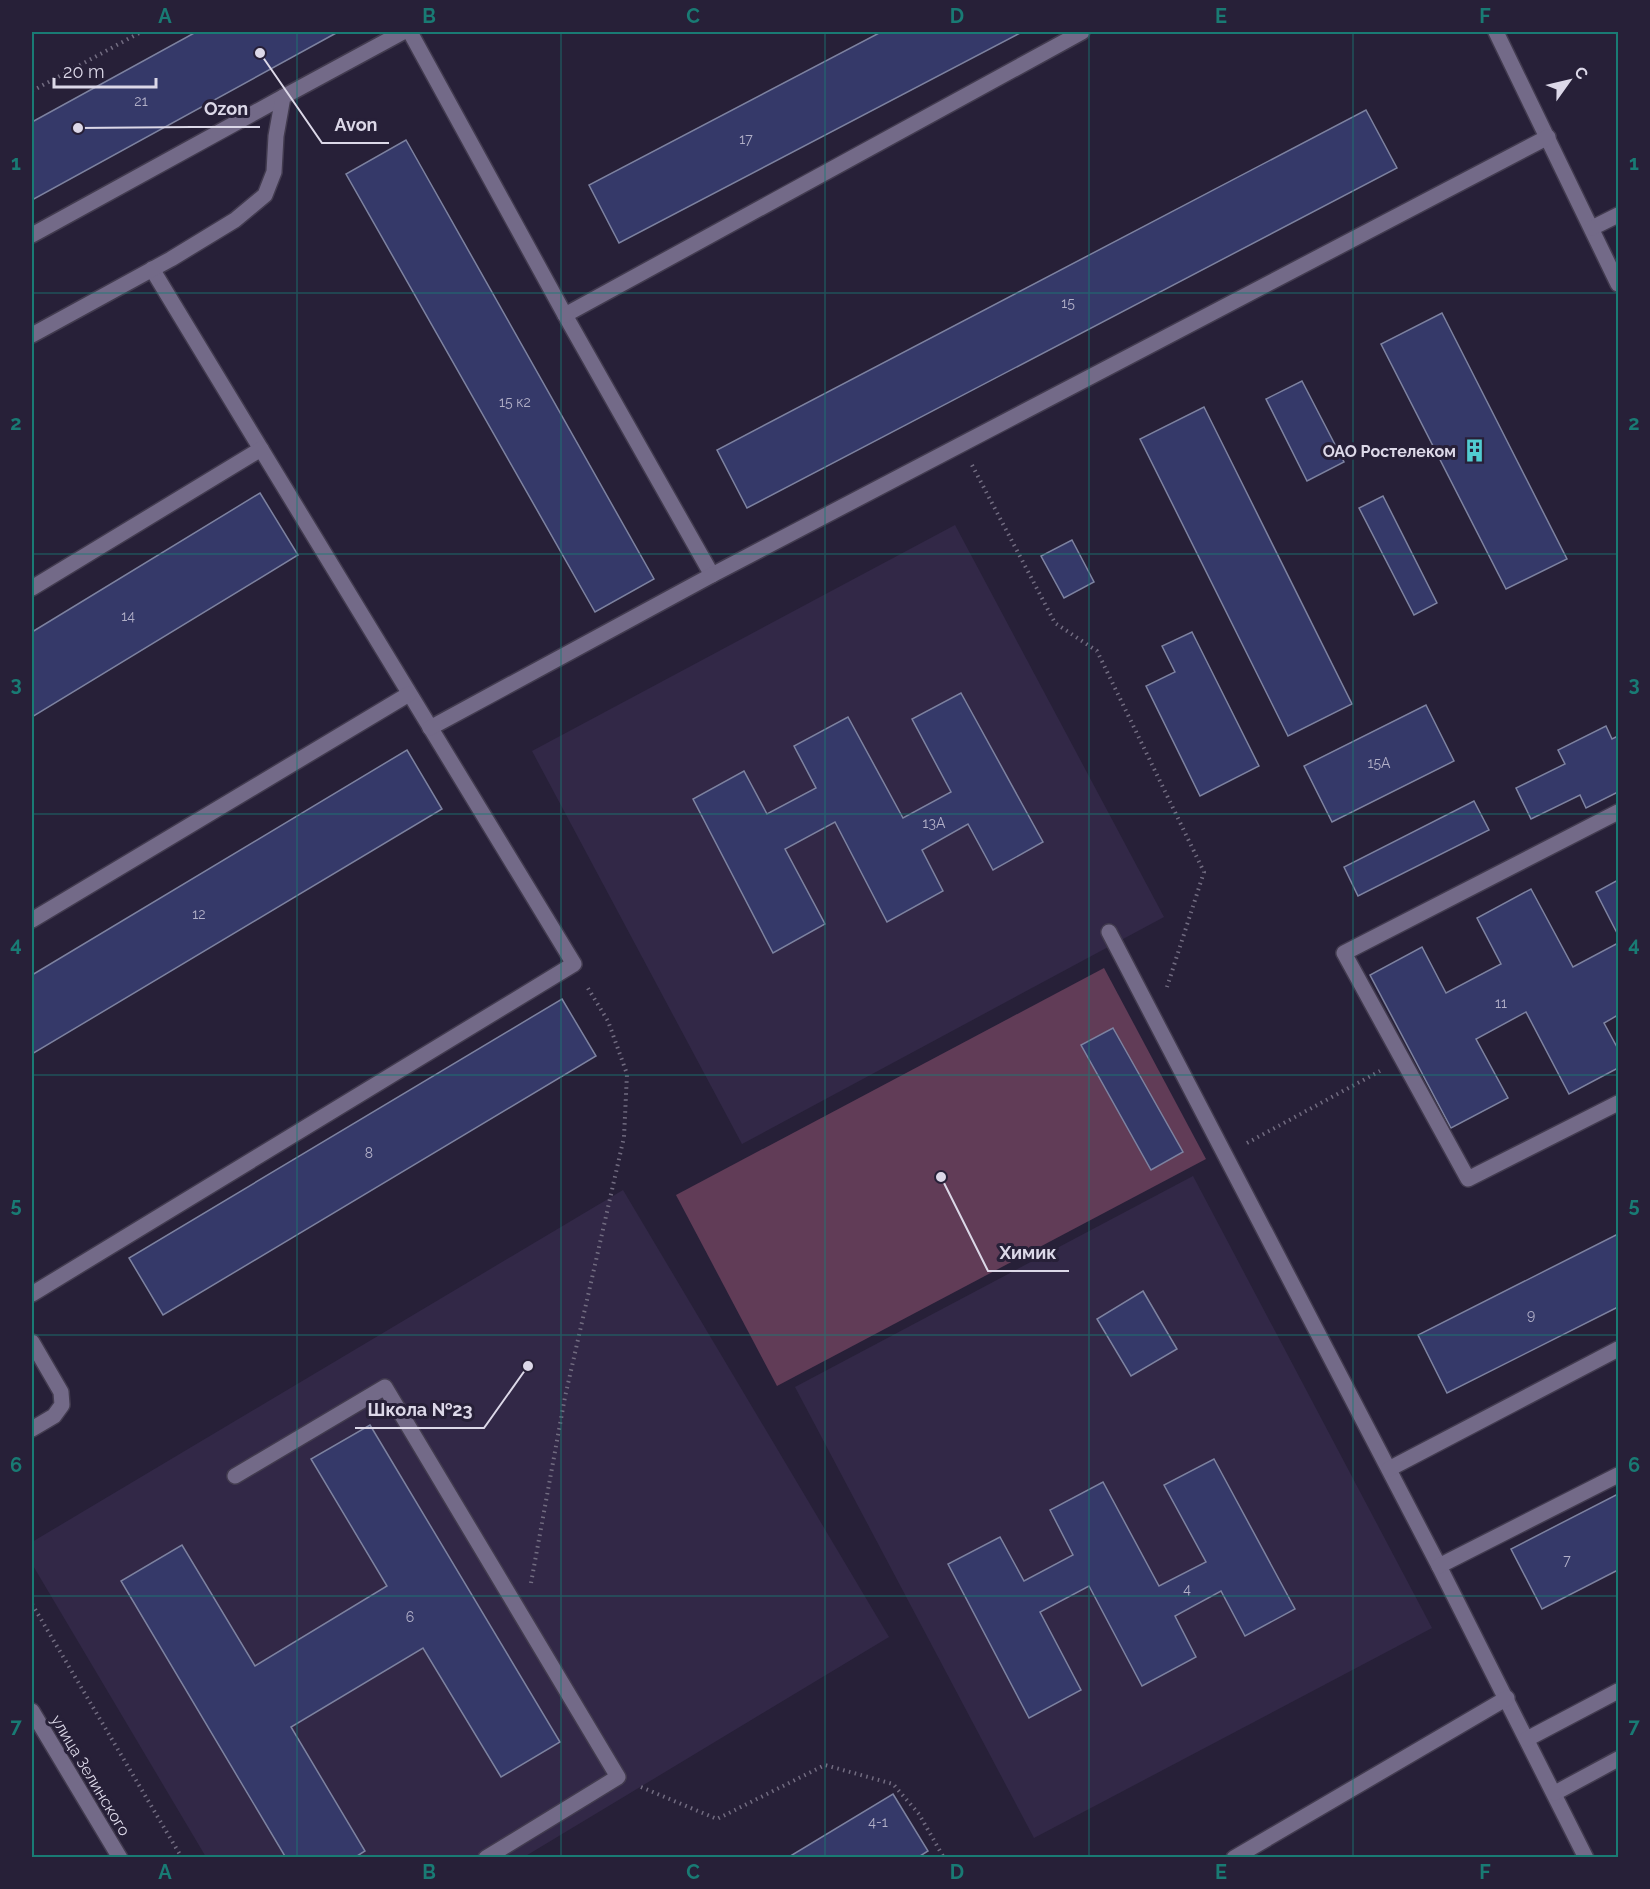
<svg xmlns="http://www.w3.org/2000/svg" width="1650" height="1889" viewBox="0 0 1650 1889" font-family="Raleway,sans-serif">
<rect width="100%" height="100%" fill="#272038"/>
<g fill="#322847">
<path d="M955 525 1164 917 742 1144 532 751Z"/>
<path d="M1193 1176 1432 1628 1034 1838 795 1387Z"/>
<path d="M623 1190 889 1637 524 1857H206L32 1564V1542Z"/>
</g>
<path fill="#613c57" d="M1104 968 1206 1159 777 1386 676 1195Z"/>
<g fill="#353969" stroke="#7d82a0" stroke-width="1.5">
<path d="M196 32H338L32 200V122Z"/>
<path d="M881 32H1022L619 243 589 185Z"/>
<path d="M1366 110 1397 168 747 508 717 450Z"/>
<path d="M406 140 654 579 595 612 346 174Z"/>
<path d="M1442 313 1567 559 1506 589 1381 344Z"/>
<path d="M1302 381 1344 462 1307 481 1266 399Z"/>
<path d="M1204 407 1352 704 1288 736 1140 439Z"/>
<path d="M260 493 298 555 32 717V632Z"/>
<path d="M1383 496 1437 603 1414 615 1359 508Z"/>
<path d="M1072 540 1094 582 1064 598 1041 556Z"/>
<path d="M1192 632 1259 766 1200 796 1146 686 1175 672 1162 646Z"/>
<path d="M961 693 1043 842 993 870 968 824 922 850 943 891 887 922 835 822 785 849 825 924 773 953 693 799 744 771 767 814 816 788 794 746 848 717 903 818 951 792 912 719Z"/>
<path d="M1426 705 1454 761 1332 822 1304 766Z"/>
<path d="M1606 726 1612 739 1618 736V792L1586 808 1580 795 1531 819 1516 788 1565 764 1558 750Z"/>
<path d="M407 750 442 809 32 1054V975Z"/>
<path d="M1474 801 1489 830 1358 896 1344 867Z"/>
<path d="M1618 880V935L1596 892Z"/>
<path d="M1531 889 1573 967 1618 943V1015L1604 1023 1618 1049V1068L1569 1094 1526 1012 1476 1039 1508 1098 1451 1128 1370 975 1422 947 1446 993 1501 964 1477 918Z"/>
<path d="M562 999 596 1056 163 1315 129 1258Z"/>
<path d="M1113 1028 1183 1152 1151 1170 1081 1045Z"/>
<path d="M1618 1234V1307L1447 1393 1418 1335Z"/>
<path d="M1143 1291 1177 1349 1131 1376 1097 1319Z"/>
<path d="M370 1425 560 1742 501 1777 423 1648 291 1727 365 1851 354 1858H286L121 1581 182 1545 255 1666 387 1586 311 1459Z"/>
<path d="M1214 1459 1295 1609 1245 1636 1221 1591 1175 1616 1196 1657 1142 1686 1089 1586 1040 1612 1081 1690 1029 1718 948 1564 1000 1537 1024 1581 1073 1555 1050 1510 1103 1482 1159 1586 1206 1562 1164 1485Z"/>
<path d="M1618 1494V1570L1542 1609 1511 1549Z"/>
<path d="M893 1794 928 1851 917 1858H787Z"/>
</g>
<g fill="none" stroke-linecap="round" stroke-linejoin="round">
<defs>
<g id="minor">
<path d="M410 32 565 315 712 575"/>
<path d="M1496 32 1618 284"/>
<path d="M1592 228 1618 215"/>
<path d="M32 235 283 97"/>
<path d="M152 269 261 449"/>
<path d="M565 315 1082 32"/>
<path d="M32 335 171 259 235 220 265 195 274 172 276 136 283 97 403 32"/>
<path d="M32 588 261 449 574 964 32 1294"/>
<path d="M430 728 712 575 1548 137"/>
<path d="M1618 812 1344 953 1468 1179 1618 1103"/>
<path d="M32 920 409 694"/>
<path d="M1109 932 1439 1566 1586 1858"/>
<path d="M32 1342 61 1392 62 1405 54 1416 32 1429"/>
<path d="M1389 1469 1618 1349"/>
<path d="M235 1476 385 1387 618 1777 486 1858"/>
<path d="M1439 1566 1618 1475"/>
<path d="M32 1711 120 1858"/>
<path d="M1527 1739 1618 1691"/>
<path d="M1555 1793 1618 1759"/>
<path d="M1234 1858 1507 1698"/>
</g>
</defs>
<use href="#minor" stroke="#423b4f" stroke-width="18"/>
<g stroke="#726c81" stroke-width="4" stroke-dasharray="1.5 4.5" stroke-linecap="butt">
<path d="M1617 32 1618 34"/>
<path d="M32 91 141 32"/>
<path d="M972 465 1055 623 1097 651 1204 872 1167 987"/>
<path d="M1247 1143 1380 1071"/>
<path d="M531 1583 565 1397 624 1137 627 1074 608 1021 586 985"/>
<path d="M32 1604 182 1858"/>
<path d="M641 1787 717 1819 825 1765 893 1784 919 1814 944 1858"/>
</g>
<use href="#minor" stroke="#736a88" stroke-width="15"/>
</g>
<path fill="none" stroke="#197b74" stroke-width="1.5" stroke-opacity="0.55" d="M297 32V1858M561 32V1858M825 32V1858M1089 32V1858M1353 32V1858M32 293H1618M32 554H1618M32 814H1618M32 1075H1618M32 1335H1618M32 1596H1618"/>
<defs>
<symbol id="building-bare" viewBox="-9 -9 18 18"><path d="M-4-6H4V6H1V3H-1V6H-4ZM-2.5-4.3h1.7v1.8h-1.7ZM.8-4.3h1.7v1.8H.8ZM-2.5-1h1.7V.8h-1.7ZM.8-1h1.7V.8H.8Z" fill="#51ccd1" stroke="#272038" stroke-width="2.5" paint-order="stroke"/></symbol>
</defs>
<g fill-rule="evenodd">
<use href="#building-bare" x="1458" y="434" width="33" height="33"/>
</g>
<g text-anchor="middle" stroke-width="6" stroke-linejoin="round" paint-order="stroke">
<g font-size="14" fill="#b2b0c8">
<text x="141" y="106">21</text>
<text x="746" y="144">17</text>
<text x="1068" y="308">15</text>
<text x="515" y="407">15 к2</text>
<text x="128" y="621">14</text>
<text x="1379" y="768">15А</text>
<text x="934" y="828">13А</text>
<text x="199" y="919">12</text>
<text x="1501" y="1008">11</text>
<text x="369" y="1158">8</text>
<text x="1531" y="1320">9</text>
<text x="1567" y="1565">7</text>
<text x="1187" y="1594">4</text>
<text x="410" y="1622">6</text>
<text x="878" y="1827">4-1</text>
</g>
<g font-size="16" font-weight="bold" fill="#dcd8e8" stroke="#272038" text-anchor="end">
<text x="1456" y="457">ОАО Ростелеком</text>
</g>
<g font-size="16" fill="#dcd8e8" stroke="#272038">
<text transform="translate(91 1775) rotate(59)" y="6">улица Зелинского</text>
</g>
</g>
<path fill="none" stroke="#dcd8e8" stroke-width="2" d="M78 128L192 127H260M260 53L322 143H389M941 1177L988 1271H1069M528 1366L484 1428H355"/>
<g fill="#dcd8e8" stroke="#272038" stroke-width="2">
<circle cx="78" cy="128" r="6"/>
<circle cx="260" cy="53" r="6"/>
<circle cx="941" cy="1177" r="6"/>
<circle cx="528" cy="1366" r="6"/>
</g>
<g font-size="18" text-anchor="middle" font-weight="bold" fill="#dcd8e8" stroke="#272038" stroke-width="6" stroke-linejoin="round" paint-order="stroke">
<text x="226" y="115">Ozon</text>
<text x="356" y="131">Avon</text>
<text x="1028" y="1259">Химик</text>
<text x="420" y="1416">Школа №23</text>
</g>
<rect width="1650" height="1889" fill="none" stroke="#272038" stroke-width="66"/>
<g transform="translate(1569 81) rotate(56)" stroke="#272038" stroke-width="4.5" paint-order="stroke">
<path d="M0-4.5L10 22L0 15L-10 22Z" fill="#dcd8e8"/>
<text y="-9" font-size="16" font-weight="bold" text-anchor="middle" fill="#dcd8e8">С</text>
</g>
<path d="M54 78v9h102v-9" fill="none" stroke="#dcd8e8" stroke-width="3"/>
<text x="63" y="78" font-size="18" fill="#dcd8e8" stroke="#272038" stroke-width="4.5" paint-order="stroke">20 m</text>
<rect x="33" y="33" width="1584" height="1823" fill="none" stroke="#197b74" stroke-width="2"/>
<g font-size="20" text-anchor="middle" font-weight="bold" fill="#197b74">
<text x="165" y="23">A</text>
<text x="429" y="23">B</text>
<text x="693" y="23">C</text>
<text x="957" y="23">D</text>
<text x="1221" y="23">E</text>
<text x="1485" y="23">F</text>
<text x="16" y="170">1</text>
<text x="1634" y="170">1</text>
<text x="16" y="430">2</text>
<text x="1634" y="430">2</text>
<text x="16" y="691">3</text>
<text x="1634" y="691">3</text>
<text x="16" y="951">4</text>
<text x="1634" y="951">4</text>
<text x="16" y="1212">5</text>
<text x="1634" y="1212">5</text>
<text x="16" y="1472">6</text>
<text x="1634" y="1472">6</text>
<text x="16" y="1733">7</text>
<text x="1634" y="1733">7</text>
<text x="165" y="1879">A</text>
<text x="429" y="1879">B</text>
<text x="693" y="1879">C</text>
<text x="957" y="1879">D</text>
<text x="1221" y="1879">E</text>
<text x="1485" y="1879">F</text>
</g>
</svg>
